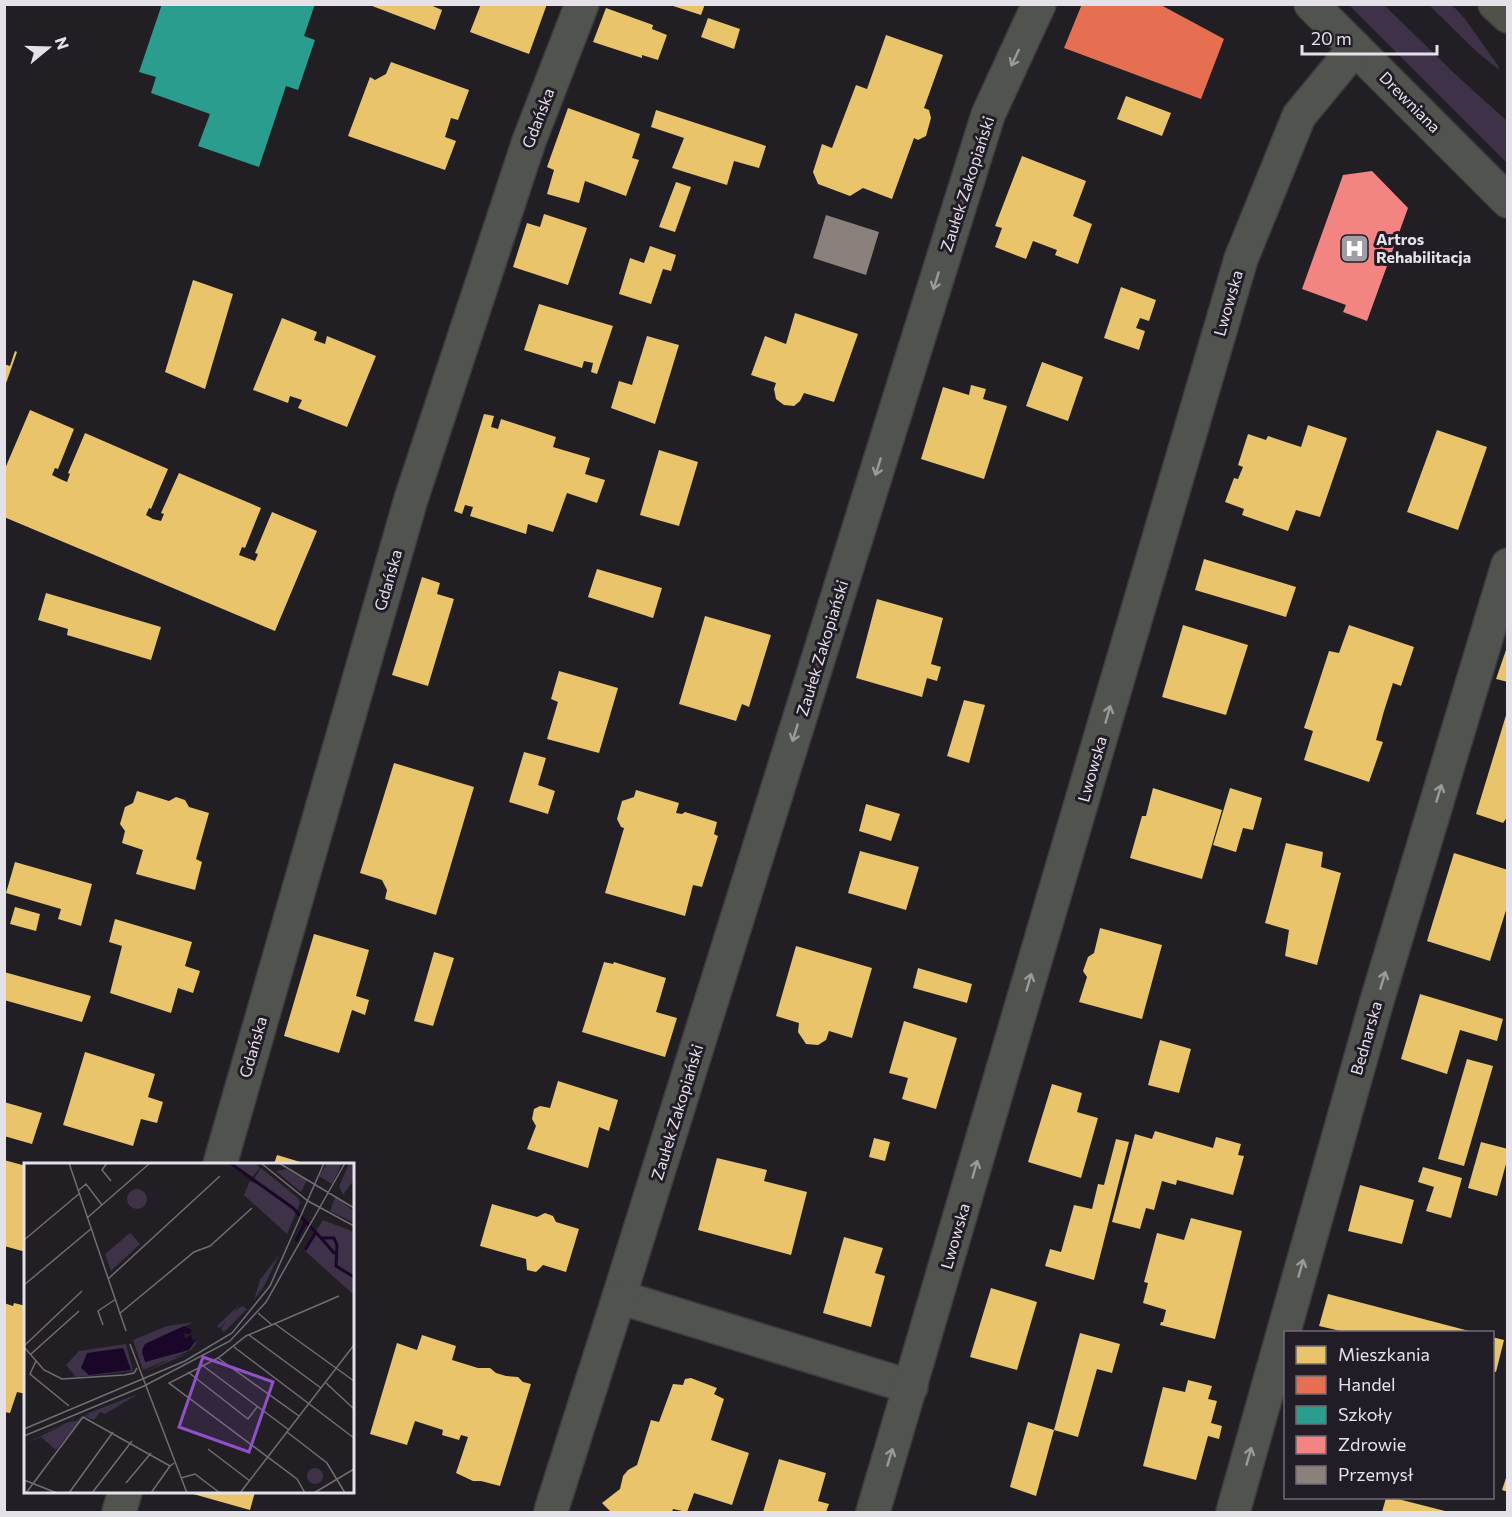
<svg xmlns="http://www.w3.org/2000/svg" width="1512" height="1517" viewBox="0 0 1512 1517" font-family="Commissioner,sans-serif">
<rect width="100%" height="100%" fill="#221f24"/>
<g fill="#3e3248">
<path d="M1349 5H1384L1456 75 1507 121V163Z"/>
<path d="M1429 5H1452L1465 19 1499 67 1498 69 1477 52Z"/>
</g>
<g fill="#e9c46a">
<path d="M367 4H428L442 10 435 30Z"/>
<path d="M481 4H547L529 54 470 32Z"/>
<path d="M667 4H705L701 15Z"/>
<path d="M606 8 653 25 652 29 667 35 658 60 642 55V58L593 42Z"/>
<path d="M708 18 740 29 734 49 701 37Z"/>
<path d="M886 35 943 55 924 108 929 110 931 118 926 136 918 140 914 138 892 199 863 188 850 196 818 184 813 172 822 144 832 148 856 85 867 89Z"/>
<path d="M391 62 469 90 458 120 451 118 445 137 456 141 445 170 348 136 370 77 375 80 386 74Z"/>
<path d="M1126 96 1171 113 1162 136 1117 119Z"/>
<path d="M568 108 640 134 632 158 639 160 626 196 585 181 579 203 547 194 554 170 547 167Z"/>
<path d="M656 110 766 146 759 168 734 161 727 185 672 168 684 138 651 127Z"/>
<path d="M1022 156 1086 181 1073 216 1092 224 1078 264 1055 255 1057 250 1033 241 1026 259 995 247 1002 228 995 226Z"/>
<path d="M676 182 691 187 675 232 659 227Z"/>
<path d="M544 214 587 228 568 285 513 267 527 223 540 227Z"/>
<path d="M650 246 676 255 671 271 663 269 651 304 619 294 630 258 644 263Z"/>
<path d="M193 280 233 294 205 389 165 372Z"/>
<path d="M1121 287 1156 300 1149 321 1140 318 1136 328 1145 331 1139 350 1104 338Z"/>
<path d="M539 304 613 326 597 374 591 372 593 363 584 361 582 368 524 350Z"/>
<path d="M795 313 858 334 834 402 804 393 800 401 794 406 784 405 776 399 774 389 776 383 751 375 765 336 786 344Z"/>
<path d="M282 318 317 332 314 340 325 344 327 336 376 356 347 427 298 408 302 400 290 396 288 403 253 390Z"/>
<path d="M647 336 679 345 655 424 611 408 619 381 632 385Z"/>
<path d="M15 351 17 352 4 389V364L10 366Z"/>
<path d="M1042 362 1083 377 1068 421 1026 406Z"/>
<path d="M971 385 986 389 983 399 1007 406 984 479 921 459 943 387 969 395Z"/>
<path d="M30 410 74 429 58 469 55 468 52 475 60 479 67 482 70 474 68 473 85 433 168 469 151 509 149 508 146 515 153 519 161 521 164 514 161 513 179 473 261 508 245 548 242 547 239 555 255 561 258 554 255 553 272 512 317 531 275 631 4 517V471Z"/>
<path d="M484 414 494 416 491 427 498 429 501 419 556 437 553 447 590 458 585 474 605 480 597 503 567 493 553 532 528 524 526 534 470 516 473 507 465 505 462 514 454 511Z"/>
<path d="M1308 425 1347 438 1320 517 1296 510 1288 531 1242 515 1244 509 1225 502 1234 478 1238 479 1243 467 1238 465 1248 434 1266 440 1268 436 1301 447Z"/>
<path d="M1437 430 1487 447 1458 530 1407 512Z"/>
<path d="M659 450 698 462 679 526 640 515Z"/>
<path d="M1204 559 1296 587 1286 617 1195 590Z"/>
<path d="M597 569 662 588 653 618 588 597Z"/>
<path d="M422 577 440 583 437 594 454 599 428 686 392 675Z"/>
<path d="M46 593 161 627 151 660 67 635 68 629 38 620Z"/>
<path d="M877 599 943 618 931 664 941 667 937 681 927 678 922 697 856 678Z"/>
<path d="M705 616 771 635 749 707 742 704 736 721 679 704Z"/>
<path d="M1183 625 1248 645 1226 715 1162 697Z"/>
<path d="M1349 625 1414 647 1401 686 1393 683 1384 711 1376 740 1383 742 1369 782 1304 760 1313 731 1304 728 1329 651 1339 653Z"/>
<path d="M1506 650 1508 651V682L1496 679Z"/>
<path d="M559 671 618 688 599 753 547 739 558 702 551 699Z"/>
<path d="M964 700 985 705 969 763 947 756Z"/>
<path d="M1507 712 1508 816 1503 823 1476 814Z"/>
<path d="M524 752 546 758 538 785 555 791 548 814 509 802Z"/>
<path d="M394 763 474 787 436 915 385 899 387 890 382 880 360 873Z"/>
<path d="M1153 788 1222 810 1202 879 1130 858 1142 816H1146Z"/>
<path d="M1230 788 1262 798 1253 830 1243 828 1236 852 1213 845Z"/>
<path d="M636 790 679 803 676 813 682 814 685 812 717 822 714 834 718 836 702 887 693 885 685 916 605 893 624 828 621 827 617 819 622 801 634 797Z"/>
<path d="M137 791 169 801 176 797 185 800 189 807 209 813 196 859 202 862 195 890 136 874 143 850 122 843 125 831 120 824 125 807 133 803Z"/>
<path d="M866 804 900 814 891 841 859 831Z"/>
<path d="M1286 843 1323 852 1321 867 1341 873 1317 965 1285 956 1289 930 1265 923Z"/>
<path d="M860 851 919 867 906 910 848 893Z"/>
<path d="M1454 853 1508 870V904L1490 961 1427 941Z"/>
<path d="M15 862 92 884 81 926 58 919 61 909 6 893Z"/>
<path d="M15 907 40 914 36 931 10 924Z"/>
<path d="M115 919 192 942 185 966 200 971 193 993 178 988 171 1013 110 993 122 946 109 942Z"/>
<path d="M1100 928 1162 945 1142 1019 1079 1002 1087 977 1083 971 1088 957 1094 953Z"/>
<path d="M314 934 369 950 356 996 369 1000 365 1015 352 1010 339 1053 284 1036Z"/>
<path d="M796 946 872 968 852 1038 829 1031 826 1040 818 1045 806 1044 798 1032 799 1023 776 1016Z"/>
<path d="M434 952 454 958 433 1026 414 1021Z"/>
<path d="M604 962 613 964 614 962 666 978 656 1012 677 1018 665 1057 582 1032Z"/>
<path d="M918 968 972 984 967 1003 913 988Z"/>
<path d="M4 972 91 996 82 1022 4 1000Z"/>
<path d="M1420 994 1503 1019 1497 1041 1460 1030 1447 1074 1401 1059Z"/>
<path d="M904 1021 957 1038 936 1109 902 1099 908 1078 889 1073Z"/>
<path d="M1160 1040 1191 1049 1179 1093 1148 1085Z"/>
<path d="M85 1052 155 1074 148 1097 163 1102 157 1123 141 1119 133 1146 63 1125Z"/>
<path d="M1467 1059 1493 1066 1464 1166 1438 1159Z"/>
<path d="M558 1081 618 1100 609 1131 599 1127 588 1168 527 1149 536 1126 532 1119 534 1109 540 1106 550 1108Z"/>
<path d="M1052 1084 1082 1093 1077 1112 1098 1118 1081 1178 1028 1162Z"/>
<path d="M4 1102 42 1113 32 1144 4 1136Z"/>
<path d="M1155 1131 1213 1148 1216 1137 1241 1144 1238 1155 1244 1156 1233 1195 1177 1180 1176 1185 1162 1181 1154 1210 1146 1208 1140 1229 1112 1222 1135 1134 1152 1139Z"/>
<path d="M874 1138 890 1142 885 1161 869 1157Z"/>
<path d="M1116 1139 1129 1142 1094 1280 1045 1266 1050 1249 1061 1252 1074 1205 1092 1209 1098 1184 1104 1185Z"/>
<path d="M1481 1142 1508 1149V1157L1497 1196 1468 1188Z"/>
<path d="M277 1155 307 1164H274Z"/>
<path d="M717 1158 767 1170 764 1181 807 1192 791 1255 698 1230Z"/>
<path d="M4 1160 26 1166V1252L4 1246Z"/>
<path d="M1423 1167 1462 1178 1451 1218 1426 1211 1434 1187 1418 1182Z"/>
<path d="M1360 1185 1414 1200 1402 1244 1348 1231Z"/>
<path d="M492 1204 537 1217 545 1213 553 1216 556 1222 579 1229 566 1272 543 1265 536 1272 527 1270 526 1259 480 1246Z"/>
<path d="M1191 1218 1242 1231 1215 1339 1160 1325 1161 1322H1163L1166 1310 1143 1303 1148 1283 1144 1282 1157 1233 1184 1240Z"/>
<path d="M844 1237 883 1248 875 1273 885 1276 871 1327 823 1313Z"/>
<path d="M991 1288 1037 1302 1017 1370 970 1357Z"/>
<path d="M1328 1294 1473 1332H1345L1319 1326Z"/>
<path d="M4 1303 13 1306 14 1303 26 1306V1394L17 1392 10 1413 4 1412Z"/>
<path d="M1080 1333 1120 1344 1112 1373 1097 1369 1078 1437 1054 1430Z"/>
<path d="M422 1335 456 1346 452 1360 478 1368H490L496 1373 506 1376 518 1377 523 1382 531 1384 500 1486 481 1481H473L456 1473 468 1437 461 1435 459 1440 442 1435 443 1430 415 1421 407 1445 370 1434 397 1343 417 1350Z"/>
<path d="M1492 1337 1504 1340 1496 1372 1492 1371Z"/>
<path d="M691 1378 717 1388 714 1394 724 1399 711 1440 749 1453 732 1505 694 1493 687 1512 673 1509 672 1512H611L602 1503 620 1489 623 1476 628 1470 637 1465 651 1420 659 1422 673 1384 683 1385 685 1379Z"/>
<path d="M1188 1380 1212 1386 1208 1399 1217 1401 1211 1423 1222 1426 1219 1439 1208 1436 1196 1480 1143 1466 1163 1387 1185 1392Z"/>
<path d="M1028 1422 1054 1430 1036 1496 1010 1487Z"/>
<path d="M779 1459 826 1473 818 1501 829 1504 826 1512H763Z"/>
<path d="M1507 1475H1508V1492L1502 1490Z"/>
<path d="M186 1492H255L250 1510Z"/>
<path d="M1386 1498H1394L1449 1512H1382Z"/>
</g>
<path fill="#e76f51" d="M1082 4H1159L1224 39 1201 99 1064 48Z"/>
<path fill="#2a9d8f" d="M162 4H315L304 36 315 40 298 90 286 86 259 167 198 146 210 114 151 93 156 77 139 72Z"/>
<path fill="#f28482" d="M1372 171 1408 208 1367 321 1343 312 1346 305 1302 289 1343 175Z"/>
<path fill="#8a817c" d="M826 215 879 232 866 275 813 258Z"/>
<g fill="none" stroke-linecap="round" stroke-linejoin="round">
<defs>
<g id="minor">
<path d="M1311 4 1508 201"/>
<path d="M220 1164 411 499 529 141 582 4"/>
<path d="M911 1387 619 1297 988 115 1039 4"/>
<path d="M551 1511 619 1297"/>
<path d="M119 1512 125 1492"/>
<path d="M873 1512 1241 259 1299 116 1355 48"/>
<path d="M1233 1512 1376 1004 1508 565"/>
</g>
<path id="major" d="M1495 4 1508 16"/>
</defs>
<use href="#minor" stroke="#3d3b3f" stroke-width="36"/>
<use href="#major" stroke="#3d3b3f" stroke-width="36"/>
<use href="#minor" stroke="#51534e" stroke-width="33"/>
<use href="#major" stroke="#505148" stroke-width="33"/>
</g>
<defs><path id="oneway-shaft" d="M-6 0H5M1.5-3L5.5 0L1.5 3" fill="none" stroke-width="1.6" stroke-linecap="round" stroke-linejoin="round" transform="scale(1.5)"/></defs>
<g stroke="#9a9a9c">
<use href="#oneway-shaft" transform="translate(1015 58) rotate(115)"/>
<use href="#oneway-shaft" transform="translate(936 281) rotate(107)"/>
<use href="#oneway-shaft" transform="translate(878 467) rotate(107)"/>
<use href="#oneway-shaft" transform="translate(1108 714) rotate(-74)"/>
<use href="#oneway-shaft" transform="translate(795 733) rotate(107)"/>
<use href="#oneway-shaft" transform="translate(1439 793) rotate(-73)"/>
<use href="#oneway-shaft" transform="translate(1383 980) rotate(-73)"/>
<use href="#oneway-shaft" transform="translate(1029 982) rotate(-74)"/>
<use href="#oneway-shaft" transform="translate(975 1169) rotate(-74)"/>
<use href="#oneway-shaft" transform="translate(1301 1268) rotate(-74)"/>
<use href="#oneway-shaft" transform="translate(1249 1456) rotate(-74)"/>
<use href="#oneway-shaft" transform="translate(890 1457) rotate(-73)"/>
</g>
<defs>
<symbol id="hospital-square" viewBox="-11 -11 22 22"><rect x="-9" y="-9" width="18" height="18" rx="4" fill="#a09da4" stroke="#221c27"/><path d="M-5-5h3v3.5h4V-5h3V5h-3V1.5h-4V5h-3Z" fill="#fff"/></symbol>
</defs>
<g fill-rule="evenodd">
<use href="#hospital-square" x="1338" y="232" width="33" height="33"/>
</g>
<g text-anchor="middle" stroke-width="6" stroke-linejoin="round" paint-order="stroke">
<g font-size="16" fill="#e4e1e9" stroke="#221c27">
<text transform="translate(1410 102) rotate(45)" y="6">Drewniana</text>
<text transform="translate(538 118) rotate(-69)" y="6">Gdańska</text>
<text transform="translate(967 184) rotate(-72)" y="6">Zaułek Zakopiański</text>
<text transform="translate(1228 303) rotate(-74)" y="6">Lwowska</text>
<text transform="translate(388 580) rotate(-74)" y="6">Gdańska</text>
<text transform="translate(822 648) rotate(-73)" y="6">Zaułek Zakopiański</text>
<text transform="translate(1092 769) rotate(-74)" y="6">Lwowska</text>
<text transform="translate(1366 1038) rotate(-74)" y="6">Bednarska</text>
<text transform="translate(253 1047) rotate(-74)" y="6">Gdańska</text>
<text transform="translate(677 1112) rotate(-73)" y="6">Zaułek Zakopiański</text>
<text transform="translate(955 1236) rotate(-74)" y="6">Lwowska</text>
</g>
<g font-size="16" font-weight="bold" fill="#e4e1e9" stroke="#221c27" text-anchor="start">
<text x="1376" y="245">Artros<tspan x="1376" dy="18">Rehabilitacja</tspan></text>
</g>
</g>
<g transform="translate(24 1163)">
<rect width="330" height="330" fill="#221f24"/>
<path d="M208 0H231L236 5 228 14ZM303 0H318L308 21 295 13ZM325 0H330V17L320 30 321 33 330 40V41L319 31 315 24ZM237 5 274 35 276 40 263 71 220 32 226 18 240 24 230 16ZM262 6 283 17 277 29 252 8ZM103 36a10 10 0 1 1 20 0a10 10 0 1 1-20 0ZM311 34 330 48V60L306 48ZM299 57 330 69V132L280 87ZM106 70 116 81 87 108 81 91ZM255 92 240 123 230 137 236 117ZM216 141 210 149 218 143 223 146 200 169 197 166 203 157 196 165 193 163ZM170 159 121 181 118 191 122 199 174 178 167 187 147 196 165 190 121 209 146 196 119 207 109 177 143 163ZM102 181 109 208 52 214 42 202 55 188ZM114 231 81 251 76 249 70 257 60 253 32 287 17 274 0 281 42 261 0 277 45 259 53 258 57 254 66 251H62ZM283 313a8 8 0 1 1 16 0a8 8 0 1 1-16 0Z" fill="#3e3248"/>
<path d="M160 163 168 167 166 171 160 170 161 176 167 172 169 178 173 176 165 187 121 199 118 187 121 181ZM99 185 107 207 65 212 57 205 63 190Z" fill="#1a0629"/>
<path fill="none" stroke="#1a0629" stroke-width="3" d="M206 0 269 45 297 75H310L313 82 312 103 330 114M297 75 311 91M272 78 282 58M281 87 292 69"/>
<path fill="none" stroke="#706d73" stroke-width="1.5" d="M45 0 102 168M83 0 78 7 87 18M237 0 284 38 330 63M255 0 330 45M55 27 62 21 78 42M63 55 126 0M0 77 56 30M84 116 196 13M0 122 68 65M234 150 248 162M95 151 170 89 186 83 228 45M251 161 330 218M79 162 74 148 92 136M225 172 297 225M106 181 163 330M0 183 58 128M0 184 20 207 38 216 100 212 110 210 113 205M210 184 330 275M7 191 55 148M194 195 275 253M12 198 6 211 45 243M178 202 265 267M164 209 224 256 233 244M302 220 330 246M0 266 161 198 208 170 246 123 300 0M263 269 303 300 321 330M0 273 120 223 206 178 242 139 321 0M184 286 226 318M157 315 171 311 196 330M0 317 33 330M102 320 127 290M2 330 59 254 146 303 150 300M45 330 89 269M68 330 108 278M127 330 146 303M216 330 330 182M281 330 273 316 145 220 194 195 222 173 315 133M290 330 330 306"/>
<path fill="#9050c7" fill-opacity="0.15" stroke="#9050c7" stroke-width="3" d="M179 194 249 219 225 289 155 264Z"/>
<rect width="330" height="330" fill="none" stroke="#e4e1e9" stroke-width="3"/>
</g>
<rect width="1512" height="1517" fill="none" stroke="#e4e1e9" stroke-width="12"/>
<rect x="1284" y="1331" width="210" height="168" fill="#221c27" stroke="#706b75" stroke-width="1.5"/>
<rect x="1296" y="1346" width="30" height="18" fill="#e9c46a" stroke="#706b75" stroke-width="1.5"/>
<text x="1338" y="1361" font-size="18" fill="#e4e1e9">Mieszkania</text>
<rect x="1296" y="1376" width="30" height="18" fill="#e76f51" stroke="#706b75" stroke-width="1.5"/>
<text x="1338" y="1391" font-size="18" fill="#e4e1e9">Handel</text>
<rect x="1296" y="1406" width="30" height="18" fill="#2a9d8f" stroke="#706b75" stroke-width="1.5"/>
<text x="1338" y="1421" font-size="18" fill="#e4e1e9">Szkoły</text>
<rect x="1296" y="1436" width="30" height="18" fill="#f28482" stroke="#706b75" stroke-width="1.5"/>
<text x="1338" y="1451" font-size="18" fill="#e4e1e9">Zdrowie</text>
<rect x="1296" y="1466" width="30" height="18" fill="#8a817c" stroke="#706b75" stroke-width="1.5"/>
<text x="1338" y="1481" font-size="18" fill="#e4e1e9">Przemysł</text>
<g transform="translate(48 48) rotate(71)" stroke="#221c27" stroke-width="4.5" paint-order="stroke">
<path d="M0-4.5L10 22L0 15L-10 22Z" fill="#e4e1e9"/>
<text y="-9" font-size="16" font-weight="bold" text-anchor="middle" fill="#e4e1e9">N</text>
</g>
<path d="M1302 45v9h135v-9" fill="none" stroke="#e4e1e9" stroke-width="3"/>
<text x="1311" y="45" font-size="18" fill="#e4e1e9" stroke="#221c27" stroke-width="4.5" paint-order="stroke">20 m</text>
</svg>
